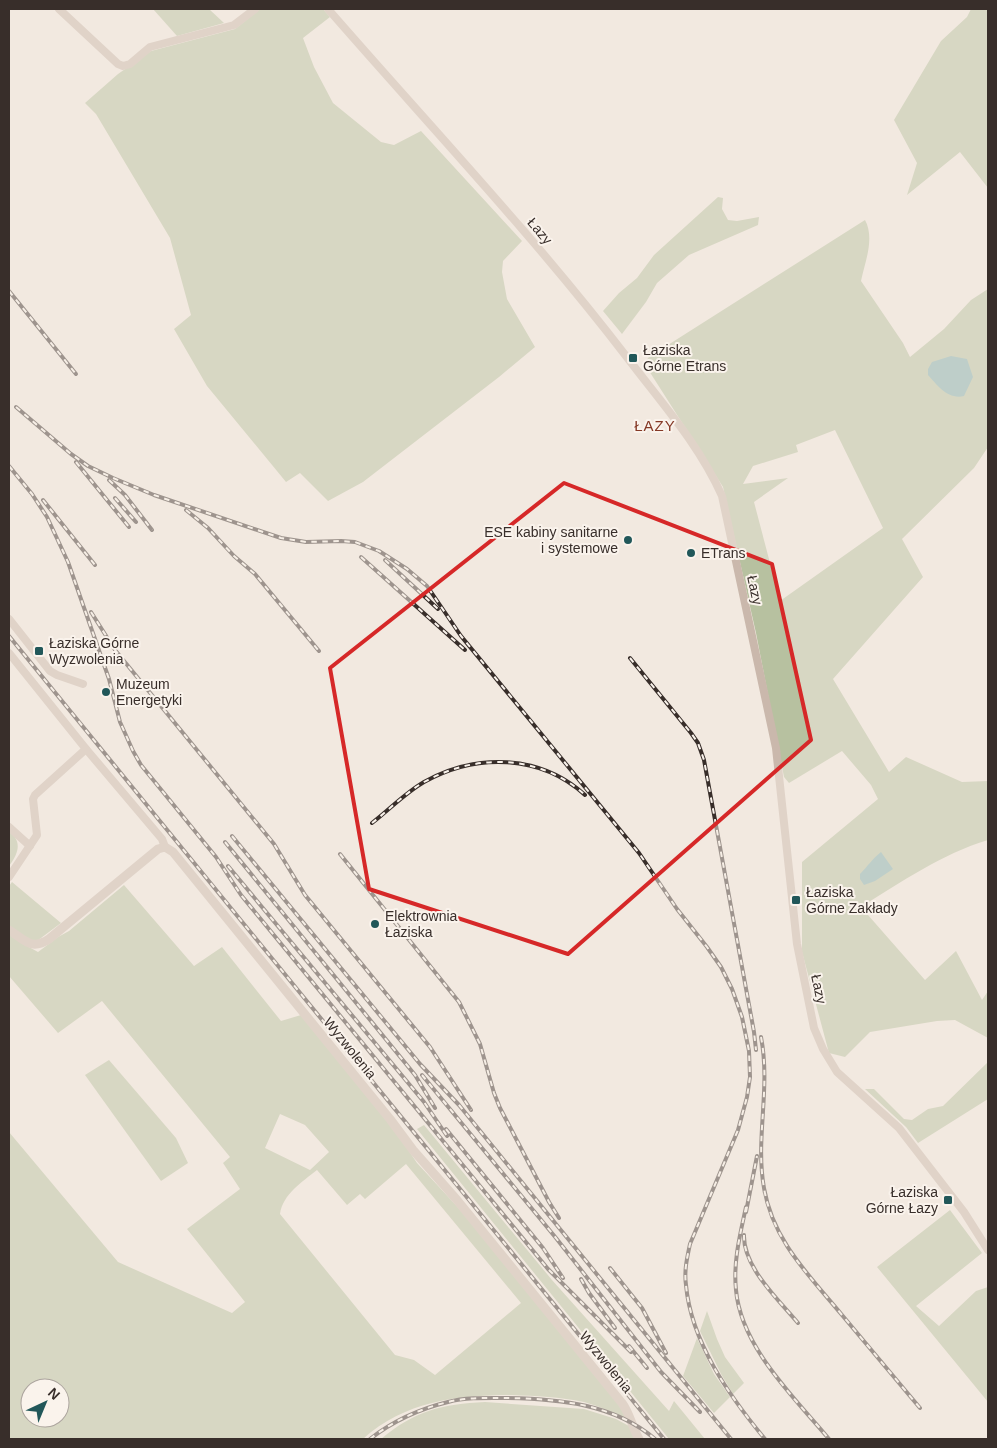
<svg xmlns="http://www.w3.org/2000/svg" width="997" height="1448" viewBox="0 0 997 1448" font-family="Arial,sans-serif">
<rect width="100%" height="100%" fill="#f2e9e0"/>
<g fill="#b7c1a0" fill-rule="evenodd">
<path d="M153 9H209L224 23 177 36Z"/>
<path d="M260 9H323L330 17 303 38 314 67 333 103 381 142 394 145 421 131 522 241 503 261 502 272 507 299 535 347 499 377 363 482 328 501 300 473 286 482 207 386 174 329 191 315 170 238 96 114 85 103 118 74 151 51 235 29Z"/>
<path d="M971 9H988V188L960 152 907 195 917 163 894 120 941 41 967 17Z"/>
<path d="M718 197 723 198 722 209 728 220 737 221 759 217 758 225 689 255 657 283 646 302 622 334 603 311 619 293 637 278 654 255Z"/>
<path d="M865 220C875 238 865 262 861 281L903 343 910 357 944 329 971 300 988 289V447L974 468 902 539 923 577 833 679 889 772 906 757 962 782 988 781V840C942 854 901 882 861 907L925 980 956 951 982 1000 988 991V1038L955 1020 937 1021 870 1032 845 1057 829 1053 802 952V862L878 799 871 785 842 751 789 783 784 777 756 633 723 487 644 363 649 357ZM835 430 883 528 780 601 754 502 788 478 743 484 753 466 798 452 796 445Z"/>
<path d="M9 831C23 842 18 854 9 866Z"/>
<path d="M12 882 61 923 29 947 38 952 58 937 69 931 124 885 194 966 222 947 281 1021 301 1015 389 1121 417 1163 465 1215 625 1412 626 1419C613 1413 599 1406 584 1402 560 1397 536 1396 512 1395 458 1395 405 1401 363 1439H9V1132L118 1262 232 1313 245 1302 187 1229 240 1189 223 1163 230 1157 102 1001 58 1033 9 976V886ZM280 1114 305 1125 329 1152 310 1170 265 1148ZM406 1164 521 1303 435 1375 414 1360 395 1355 280 1214C283 1194 302 1182 317 1170L347 1205 360 1194 365 1199ZM30 1388H60V1418H30Z"/>
<path d="M109 1060 176 1138 188 1163 161 1181 85 1075Z"/>
<path d="M988 1062V1099L918 1143 906 1127 865 1089H874L904 1119 912 1120 928 1109 943 1106Z"/>
<path d="M424 1125 552 1280 669 1411 674 1401 705 1439H669L417 1129Z"/>
<path d="M950 1210 982 1253 916 1306 939 1326 976 1291 988 1287V1402L877 1267Z"/>
<path d="M707 1311 717 1339 725 1357 744 1383 733 1394 721 1374 700 1331Z"/>
<path d="M697 1338 714 1374 730 1397 714 1413 683 1376Z"/>
<path d="M485 1402 584 1409 616 1419 629 1426 636 1439H381C414 1411 442 1404 485 1402Z"/>
</g>
<g fill="#7faeae">
<path d="M951 356 967 359 973 377 964 396C948 400 937 385 928 375V369L932 362Z"/>
<path d="M881 852 893 869 875 881 864 885 860 879V874C868 866 872 859 881 852Z"/>
</g>
<g fill="none" stroke-linecap="round" stroke-linejoin="round">
<g stroke="#cab8ac" stroke-width="8">
<path d="M59 9 118 64 123 66 130 64 150 47 234 25 255 9"/>
<path d="M328 9C428 124 533 235 626 356 660 401 699 444 722 496L776 748 797 944 814 1028 823 1049 837 1072 899 1128 964 1212 988 1250"/>
<path d="M9 619 50 671 57 675 83 684"/>
<path d="M9 653 86 749 162 839 165 847"/>
<path d="M9 827 30 846"/>
<path d="M9 877 37 835 33 799 35 795 86 749"/>
</g>
<path stroke="#cab8ac" stroke-width="9" d="M9 930C25 940 31 951 49 939L158 849 165 847 173 852 390 1119 413 1150 457 1200 622 1403C630 1414 632 1427 639 1439"/>
<defs>
<g id="rail">
<path d="M9 291 76 374"/>
<path d="M16 407 71 454 88 466 113 478 154 495 281 538 306 542 341 541 355 542 379 551 407 569 427 586 461 636 639 853 677 909 707 947 721 967 732 989 742 1017 749 1051 750 1077 747 1097 738 1130 690 1244C687 1258 684 1271 686 1285 691 1342 730 1397 765 1439"/>
<path d="M76 462 129 527"/>
<path d="M9 466 32 494 47 517 68 562 109 679 120 722 133 751 141 765 216 857 241 895 548 1269 631 1352"/>
<path d="M109 480 125 495 152 530"/>
<path d="M115 498 136 522"/>
<path d="M43 500 95 565"/>
<path d="M186 510 208 528 234 556 255 574 319 651"/>
<path d="M361 557 465 650"/>
<path d="M385 560 438 609"/>
<path d="M91 612 115 650 274 844 305 895 430 1047 471 1110"/>
<path d="M9 636 664 1439"/>
<path d="M630 658 691 733 698 743 704 760 754 1032 756 1050"/>
<path d="M372 823C389 810 405 793 424 782 476 753 540 754 585 795"/>
<path d="M232 836 420 1064 459 1105 731 1439"/>
<path d="M225 842 415 1075 435 1108"/>
<path d="M340 854 459 1002 480 1044 494 1093 500 1108 549 1202 559 1218"/>
<path d="M228 866 424 1102 447 1136"/>
<path d="M761 1037C771 1089 755 1138 764 1188 773 1241 809 1275 842 1315 868 1346 894 1377 920 1408"/>
<path d="M422 1075 556 1238 661 1372 700 1412"/>
<path d="M446 1129 543 1248 563 1278"/>
<path d="M746 1207C740 1235 733 1262 736 1290 741 1347 794 1397 829 1439"/>
<path d="M746 1212 757 1156"/>
<path d="M744 1235C743 1267 778 1299 798 1323"/>
<path d="M610 1268 642 1308 666 1353"/>
<path d="M581 1279 589 1293 615 1328"/>
<path d="M629 1346 647 1368"/>
<path d="M370 1439C393 1421 419 1409 448 1402 467 1397 488 1398 508 1398 560 1399 614 1404 655 1439"/>
</g>
</defs>
<use href="#rail" stroke="#382e2a" stroke-width="4"/>
<use href="#rail" stroke="#faf3ec" stroke-width="2" stroke-dasharray="5.5" stroke-linecap="butt"/>
</g>
<path d="M0 0H997V1448H0ZM564 483 772 564 811 740 568 954 369 889 330 668Z" fill="#f2e9e0" fill-opacity=".55" fill-rule="evenodd"/>
<path fill="none" stroke="#d62828" stroke-width="4" stroke-linejoin="round" d="M564 483 772 564 811 740 568 954 369 889 330 668Z"/>
<g fill="#215759" stroke="#faf3ec" stroke-width="2">
<rect x="628" y="353" width="10" height="10" rx="2.5"/>
<circle cx="628" cy="540" r="5"/>
<circle cx="691" cy="553" r="5"/>
<rect x="34" y="646" width="10" height="10" rx="2.5"/>
<circle cx="106" cy="692" r="5"/>
<rect x="791" y="895" width="10" height="10" rx="2.5"/>
<circle cx="375" cy="924" r="5"/>
<rect x="943" y="1195" width="10" height="10" rx="2.5"/>
</g>
<g text-anchor="middle" stroke-width="4" stroke-linejoin="round" paint-order="stroke">
<g font-size="14" fill="#382e2a" stroke="#faf3ec">
<text transform="translate(540 231) rotate(49)" y="5">Łazy</text>
<text transform="translate(755 590) rotate(78)" y="5">Łazy</text>
<text transform="translate(819 989) rotate(78)" y="5">Łazy</text>
<text transform="translate(350 1048) rotate(51)" y="5">Wyzwolenia</text>
<text transform="translate(606 1362) rotate(51)" y="5">Wyzwolenia</text>
</g>
<g font-size="14" fill="#382e2a" stroke="#faf3ec" text-anchor="start">
<text x="643" y="355">Łaziska<tspan x="643" dy="16">Górne Etrans</tspan></text>
<text x="618" y="537" text-anchor="end">ESE kabiny sanitarne<tspan x="618" dy="16">i systemowe</tspan></text>
<text x="701" y="558">ETrans</text>
<text x="49" y="648">Łaziska Górne<tspan x="49" dy="16">Wyzwolenia</tspan></text>
<text x="116" y="689">Muzeum<tspan x="116" dy="16">Energetyki</tspan></text>
<text x="806" y="897">Łaziska<tspan x="806" dy="16">Górne Zakłady</tspan></text>
<text x="385" y="921">Elektrownia<tspan x="385" dy="16">Łaziska</tspan></text>
<text x="938" y="1197" text-anchor="end">Łaziska<tspan x="938" dy="16">Górne Łazy</tspan></text>
</g>
<g font-size="15" letter-spacing="1" fill="#853926" stroke="#faf3ec">
<text x="655" y="431">ŁAZY</text>
</g>
</g>
<rect width="997" height="1448" fill="none" stroke="#382e2a" stroke-width="20"/>
<g transform="translate(45 1403) rotate(44)"><circle r="24" fill="#faf3ec" stroke="#aca49e"/>
<path d="M0-4L9 19L0 12L-9 19Z" fill="#215759"/>
<text y="-8" font-size="14" font-weight="bold" text-anchor="middle" fill="#382e2a">N</text>
</g>
</svg>
